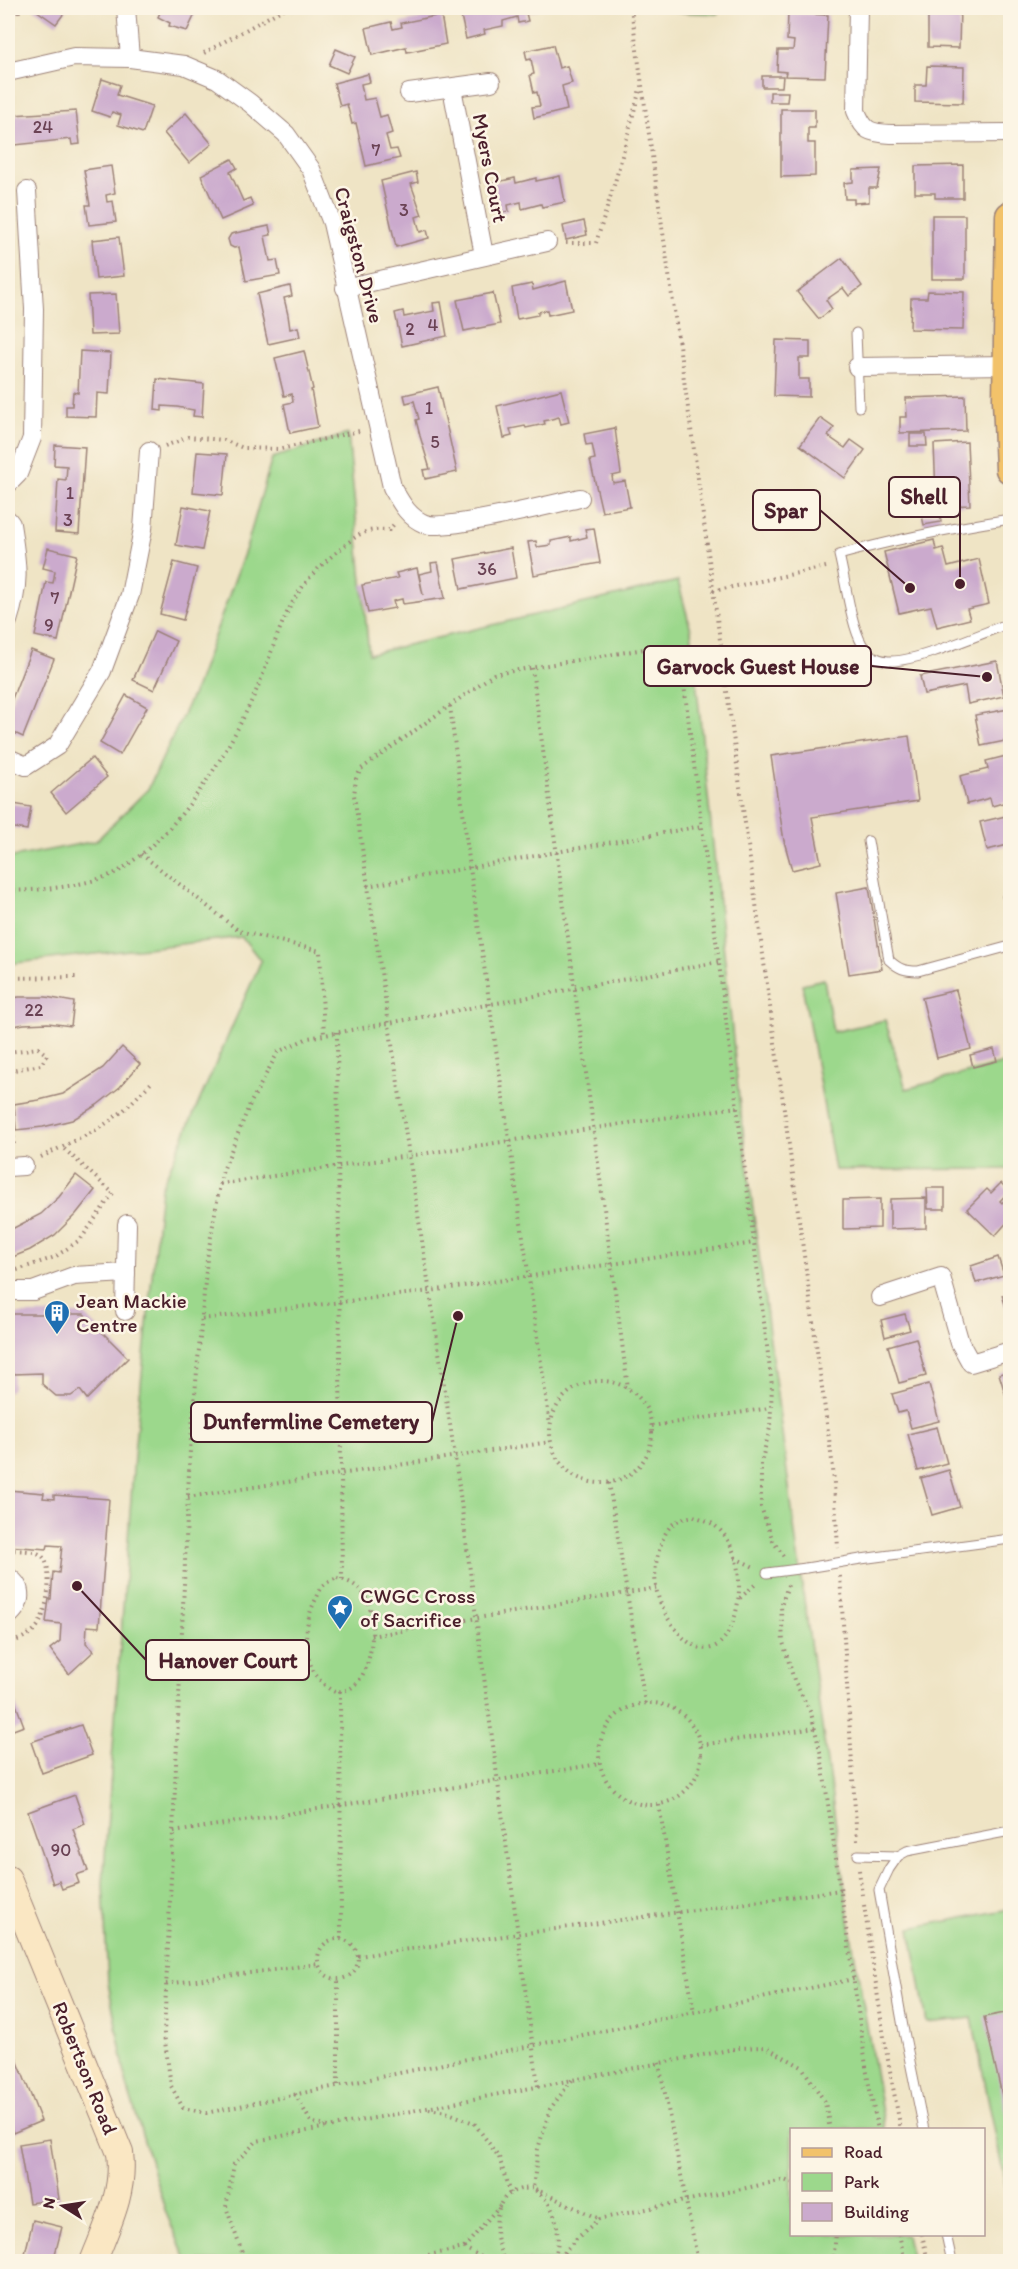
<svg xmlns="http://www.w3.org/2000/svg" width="1018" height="2269" viewBox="0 0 1018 2269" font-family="Itim,sans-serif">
<rect width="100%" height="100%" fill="#fcf5e5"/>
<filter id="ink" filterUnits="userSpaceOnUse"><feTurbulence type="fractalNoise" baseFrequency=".0167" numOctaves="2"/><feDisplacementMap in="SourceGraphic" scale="12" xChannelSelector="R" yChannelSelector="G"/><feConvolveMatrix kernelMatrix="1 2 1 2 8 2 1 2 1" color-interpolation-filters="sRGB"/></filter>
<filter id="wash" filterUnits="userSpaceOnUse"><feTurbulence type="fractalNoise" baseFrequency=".008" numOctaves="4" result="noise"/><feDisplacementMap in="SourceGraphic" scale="24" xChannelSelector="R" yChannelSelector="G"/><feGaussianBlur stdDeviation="1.35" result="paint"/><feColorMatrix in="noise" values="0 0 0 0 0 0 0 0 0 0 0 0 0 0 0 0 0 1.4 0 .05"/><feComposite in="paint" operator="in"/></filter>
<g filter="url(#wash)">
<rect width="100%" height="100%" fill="#efe4c5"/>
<g fill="#9cd88c" stroke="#737c5c" stroke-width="1.5">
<path d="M677 8H721L718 14 677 12Z"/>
<path d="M348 434 369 654 678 581 691 630 740 1108 798 1557 853 1946 885 2129 792 2130V2234L906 2235 912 2261H187L166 2213 127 2085 108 1982 103 1884 135 1443 161 1188 261 961 242 937 8 964V858L96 841 148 789 196 687 247 545 272 458Z"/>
<path d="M824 979 833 1032 885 1020 906 1089 1004 1063 1010 1088V1169L835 1170 802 984Z"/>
<path d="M1010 1909V2208L972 2018 927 2023 910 1928Z"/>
</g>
<g id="blocks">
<g fill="#cbaacd">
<path d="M8 8H20V12L8 13Z"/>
<path d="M33 8H68L56 24Z"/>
<path d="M162 8H198L187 31 169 26 170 23 158 17Z"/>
<path d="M475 8H537L538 10 526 13 528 21 518 23 517 17 503 21V26L484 30 485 34 466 39 460 11Z"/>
<path d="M765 8H785V12L765 10Z"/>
<path d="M928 8H960L959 48 928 47Z"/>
<path d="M788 13 828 15 825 77 785 76 786 72 777 71 778 50H793L794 41 787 40Z"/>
<path d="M441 15 446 44 407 52 406 47 372 55 366 28 391 22 393 29 402 27 401 23Z"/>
<path d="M553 45 559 68 567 66 572 83 562 86 567 110 534 118 532 107 540 106 537 92 534 93 530 75 534 74 531 59 527 60 525 51Z"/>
<path d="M336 49 355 57 347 73 329 65Z"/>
<path d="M927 66 964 67 963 103 915 102V85H926Z"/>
<path d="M368 74 370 82 361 84 364 100 375 98 380 117 387 115 392 133 386 135 390 150 397 149 400 158 366 166 356 123 352 124 347 104 340 106 334 83Z"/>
<path d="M762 76H783L782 87H762Z"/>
<path d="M102 79 120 85 117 95 152 106 143 133 118 125 121 115 112 112 110 117 92 111Z"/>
<path d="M770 92H788L787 102H770Z"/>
<path d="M781 109H815V128H808V143H815V176L781 177Z"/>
<path d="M8 111H11L12 115 76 111 80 144 72 145 71 139 15 145 14 136 8 137Z"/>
<path d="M186 113 212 144 189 163 164 133Z"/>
<path d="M232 159 237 168 230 172 243 201 250 198 253 206 221 220 201 175Z"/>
<path d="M963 165V198H935V193H915V166Z"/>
<path d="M111 166 115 193 106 195 107 202 113 201 116 222 89 225 86 205H90L84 170Z"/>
<path d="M881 169 877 188H869V202L854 203V199H845L844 183 853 182V170Z"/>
<path d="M416 172 418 182 411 184 422 215 416 217 420 232 427 230 429 238 396 247 381 181Z"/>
<path d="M560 176 565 202 542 207 541 204 522 209 521 202 508 205 509 211 499 213 493 183 515 178 516 183 536 178V181Z"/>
<rect x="932" y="215" width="33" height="64"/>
<path d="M584 221 587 235 566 240 563 226Z"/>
<path d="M269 226 271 235 265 236 270 261 277 260 280 275 246 281 239 247 234 248 230 246 228 239 231 234Z"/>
<path d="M119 237 124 276 96 279 92 240Z"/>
<path d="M842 258 862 286 849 296 843 288 826 300 832 309 819 319 797 292Z"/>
<path d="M566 281 572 310 548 315 547 310 538 312V315L517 319 512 288 532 284 533 290Z"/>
<path d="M290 286 292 296 284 298 288 315 290 329 298 327 300 337 268 344 257 294Z"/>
<path d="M928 291 964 292 963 330 910 329 911 298H927Z"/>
<path d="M493 293 500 324 464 331 457 300Z"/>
<path d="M116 294 119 334 90 335 88 295Z"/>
<path d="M441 302 447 336 402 346 395 313 403 311 404 317 434 311 433 303Z"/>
<path d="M776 340 810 341V358H799V379H809V397L774 396Z"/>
<path d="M80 351 111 353 109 394 97 393 96 417 66 416V406H72L73 392 78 393Z"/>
<path d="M304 351 313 389 311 390 318 427 290 433 284 404 293 402 292 394 284 396 275 358Z"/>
<path d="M157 379 204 384 202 417 193 416 194 410 177 407 162 406V411L155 410Z"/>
<path d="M438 387 457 472 425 479 423 470 430 469 420 436 416 420 419 419 414 401 406 403 404 395Z"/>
<path d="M561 390 569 422 561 424 559 417 544 421 545 424 526 428 525 426 510 429 512 436 504 438 497 406Z"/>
<path d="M965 396 966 431 900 433V417H907L906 398Z"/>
<path d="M820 418 834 428 828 436 845 448 851 440 865 450 845 478 800 445Z"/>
<path d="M615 428 621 474 612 476 613 483 625 481 630 507 602 512 590 460 595 459 592 444 586 445 584 434Z"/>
<path d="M910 434H926L927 446H910Z"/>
<path d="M967 442 970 505 924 507 923 495 936 494 934 444Z"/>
<path d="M55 445 85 447 79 534 55 532 58 479 66 480 67 466 54 465Z"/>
<path d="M197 452 227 454 223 495 193 492Z"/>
<path d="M183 506 210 511 202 550 176 545Z"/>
<path d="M939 512 941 522 924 525 922 516Z"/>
<path d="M594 528 600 563 534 575 528 542 536 541 537 547 551 545V541L571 537V541L587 537 585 529Z"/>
<path d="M934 540 936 550 943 548 948 567 979 559 989 604 967 609 970 619 937 627 931 606 899 613 884 552Z"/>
<path d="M48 548 77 555 58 641 35 636 46 582 53 583 55 571 43 568Z"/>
<path d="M511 548 516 578 461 589 455 559Z"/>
<path d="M174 562 197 568 183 620 160 614Z"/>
<path d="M438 562 445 598 403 604 402 599 393 601 395 608 368 613 362 585 398 578 396 573 417 568 423 595 419 574 432 571 431 563Z"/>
<path d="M155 631 176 641 154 690 133 680Z"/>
<path d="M31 650 54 659 23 737 8 730V709Z"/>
<path d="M997 661 1004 696 968 704 965 686 924 694 920 676Z"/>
<path d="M126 695 147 707 120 755 100 743Z"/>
<path d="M1009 709 1010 740 981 746 975 715Z"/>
<path d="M909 736 918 801 812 817 821 863 792 870 784 841 771 756Z"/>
<path d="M1010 755V801L992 806 990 798 967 804 960 776 988 769 986 761Z"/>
<path d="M92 758 107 777 66 812 51 793Z"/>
<path d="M8 803 31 807 27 830 8 827Z"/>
<path d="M1010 815V852L1008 845 987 850 980 822Z"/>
<path d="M869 887 882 969 849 974 836 893Z"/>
<path d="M1010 894V928L1002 896Z"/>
<path d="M956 990 971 1049 937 1058 922 998Z"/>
<path d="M19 997H46L74 1002 71 1026 48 1023 24 1024 8 1027V999Z"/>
<path d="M122 1047 140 1064 120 1087 97 1105 72 1120 43 1127 16 1130 14 1104 39 1100 63 1094 103 1068Z"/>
<path d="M994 1049 997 1061 973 1067 970 1055Z"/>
<path d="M76 1175 95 1190 76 1214 55 1235 30 1250 8 1259V1231L41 1214 59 1197Z"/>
<path d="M1001 1183 1009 1191 1000 1201 1002 1203 1010 1194V1219L995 1236 967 1209 987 1189 991 1193Z"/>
<path d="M927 1188H945V1209H928Z"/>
<path d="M926 1198V1228L890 1229V1199Z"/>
<path d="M880 1199V1228L843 1229V1200Z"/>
<path d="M998 1257 1004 1275 976 1283 971 1266Z"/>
<path d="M1010 1293V1320L1002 1295Z"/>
<path d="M8 1314H84L128 1358 87 1399 80 1390 71 1396H56L42 1384V1373L13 1374V1388L8 1393Z"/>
<path d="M905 1314 910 1330 885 1337 881 1320Z"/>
<path d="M916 1338 926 1376 899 1383 888 1346Z"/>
<path d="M1010 1371V1409L999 1374Z"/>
<path d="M929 1384 939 1421 911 1428 906 1411 898 1413 892 1394Z"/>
<path d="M937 1427 947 1463 918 1471 908 1434Z"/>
<path d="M949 1470 960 1507 932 1515 921 1478Z"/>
<path d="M8 1490 44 1493 43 1498 54 1499V1495L109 1499 99 1627 87 1626 86 1643 94 1651 69 1674 50 1649 60 1641 61 1624 46 1622 49 1599H51L53 1572 59 1573 62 1546 48 1545 47 1549 8 1546Z"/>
<path d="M8 1683 24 1726 8 1732Z"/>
<path d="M81 1725 92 1755 42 1773 31 1742Z"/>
<path d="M75 1795 85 1824 73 1829 88 1871 76 1875 79 1883 62 1889 59 1881 53 1884 28 1812Z"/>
<path d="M1010 2012V2130L984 2017Z"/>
<path d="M14 2052 41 2121 13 2133 8 2119V2054Z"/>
<path d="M50 2139 59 2199 29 2203 19 2144Z"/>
<path d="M33 2220 62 2227 53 2262H23Z"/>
</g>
</g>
</g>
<g filter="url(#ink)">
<use href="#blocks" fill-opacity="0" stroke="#9c8278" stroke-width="1.5"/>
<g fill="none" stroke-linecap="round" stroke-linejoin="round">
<defs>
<g id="lane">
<path d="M856 333 859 407"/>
<path d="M1010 519C953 528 895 539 839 555 845 578 851 626 862 644 867 654 877 660 888 661 915 663 982 633 1010 623"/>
<path d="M868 841 889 960C899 969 904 971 918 971L1010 946"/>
<path d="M861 1559 1010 1539"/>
<path d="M767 1573 806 1568"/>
<path d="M858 1855 898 1856"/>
<path d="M924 2130 903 2027 879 1890 889 1869 898 1856 907 1851 1010 1831"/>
<path d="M946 2234 952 2262"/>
</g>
<g id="street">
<path d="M126 8 130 58"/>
<path d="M858 8 856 111C864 131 869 133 891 134L1010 133"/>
<path d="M8 72 74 57 130 58 184 65 217 79 250 103 286 134 311 169 332 223 392 487C401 503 408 517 425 524 444 531 554 504 580 498"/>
<path d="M452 88 484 255"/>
<path d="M409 93 491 82"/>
<path d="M345 288 547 242"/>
<path d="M857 367 1008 365"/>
<path d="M8 484 18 474 32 438 34 309 27 191"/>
<path d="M8 520 11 524C17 564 21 581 8 621"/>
<path d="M8 758 26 766 57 746 102 671 130 595 143 529 149 451"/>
<path d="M8 1167 24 1166"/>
<path d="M8 1291H33L74 1276 126 1273"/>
<path d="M880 1297 941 1277 960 1343 971 1363 1010 1351"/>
<path d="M125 1311 127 1224"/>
<path d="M8 1577C24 1587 22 1605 8 1616"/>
</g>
<path id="secondary" d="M8 1879 120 2153C125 2192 107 2226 93 2262"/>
<path id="primary" d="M1010 216 1007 400 1010 469"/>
</defs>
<use href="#lane" stroke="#9c8278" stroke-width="11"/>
<use href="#street" stroke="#9c8278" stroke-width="20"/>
<use href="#secondary" stroke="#9c8278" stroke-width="28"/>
<use href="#primary" stroke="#9c8278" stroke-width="31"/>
<g stroke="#9c8278" stroke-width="4" stroke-dasharray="1.5 4.5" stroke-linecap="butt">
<path d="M631 8 695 457 833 1468 838 1548"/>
<path d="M204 53 285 8"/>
<path d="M566 243H596L615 182 640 89"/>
<path d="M165 446 188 437 224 440 243 448 281 449 359 431"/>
<path d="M713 591 826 567"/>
<path d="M532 668 628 1388"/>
<path d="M450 706 470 868 550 1425"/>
<path d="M141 854 239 931 320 951 324 1035"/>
<path d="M367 886 702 826"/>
<path d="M8 891C43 890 82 887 115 873 122 870 128 864 134 860 183 824 224 759 250 704 280 643 278 598 337 552 356 536 363 528 389 530L395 523"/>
<path d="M718 962 308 1038 278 1052 250 1104 222 1173 207 1259 190 1450 164 2034 171 2086 183 2108 206 2113 854 1979"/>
<path d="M8 978 76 977"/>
<path d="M337 1032 342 1579"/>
<path d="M8 1052 38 1048 47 1055 41 1065 8 1071"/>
<path d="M8 1083 11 1095 14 1148"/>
<path d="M41 1157 97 1130 123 1111 153 1081"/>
<path d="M220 1184 737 1107"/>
<path d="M17 1270 55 1257 81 1239 113 1193 62 1147"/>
<path d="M202 1319 430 1291 754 1243"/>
<circle cx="601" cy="1432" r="51"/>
<path d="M652 1426 770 1408"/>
<path d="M609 1483 645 1703"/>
<path d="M188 1497 550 1442"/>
<path d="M694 1516C699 1518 706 1520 711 1523 744 1543 745 1601 729 1631 703 1679 660 1618 656 1587 654 1573 656 1560 660 1547 667 1526 673 1520 694 1516Z"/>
<path d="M8 1550C18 1551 36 1549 43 1557 54 1569 47 1617 36 1628 29 1636 17 1641 8 1643"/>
<path d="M735 1558 754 1567"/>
<path d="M840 1576 857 1841"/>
<path d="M337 1578C349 1581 360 1586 366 1598 378 1619 373 1678 349 1689 345 1691 340 1691 335 1692 301 1675 300 1627 317 1597 319 1593 321 1587 324 1585 327 1582 333 1580 337 1578Z"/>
<path d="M788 1585 781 1606 783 1642 794 1680 811 1713 821 1755 868 2080 878 2130"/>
<path d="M740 1598 757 1583"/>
<path d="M371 1636 656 1588"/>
<path d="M340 1691 341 1939"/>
<circle cx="650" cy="1754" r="51"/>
<path d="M701 1745 815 1728"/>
<path d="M659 1805 694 2012"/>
<path d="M174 1832 599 1764"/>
<path d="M859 1870 862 1895"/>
<path d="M864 1905 885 2044 901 2130"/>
<circle cx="338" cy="1959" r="20"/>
<path d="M358 1956 841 1890"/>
<path d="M166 1984 318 1964"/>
<path d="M659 2063 698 2262"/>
<path d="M572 2080 550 2109 538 2149 533 2188 599 2219"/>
<path d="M338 2085V1979"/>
<path d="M538 2086 455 1457 354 795 356 779 361 769 494 674 650 648 670 652 682 669 772 1386 770 1428 761 1463V1507L773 1541 784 1557"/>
<path d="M295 2094 311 2122 328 2127 739 2048 766 2047 802 2067 825 2102 830 2130"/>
<path d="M429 2109 446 2112 474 2123 499 2157 510 2194"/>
<path d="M899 2234 905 2262"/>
<path d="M922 2234 928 2262"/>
<path d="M464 2248 500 2205"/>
<path d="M248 2262 243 2255 226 2207 234 2164 257 2141 327 2127"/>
<path d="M393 2262 464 2248 491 2262"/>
<path d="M505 2262C494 2242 489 2197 518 2190 522 2188 528 2189 533 2188 537 2192 543 2197 547 2201 559 2217 561 2244 553 2262"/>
<path d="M556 2262 576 2239 599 2219 784 2180 792 2183"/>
<path d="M833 2262 836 2234"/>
</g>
<use href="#lane" stroke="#fff" stroke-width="9"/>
<use href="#street" stroke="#fff" stroke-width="18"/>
<use href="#secondary" stroke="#fae7c3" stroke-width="26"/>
<use href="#primary" stroke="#f2c26a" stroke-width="28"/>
<defs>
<path id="lane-bridge" d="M806 1568 861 1559"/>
</defs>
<use href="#lane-bridge" stroke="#9c8278" stroke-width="11" stroke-linecap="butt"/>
<use href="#lane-bridge" stroke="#fff" stroke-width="9"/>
</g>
</g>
<defs>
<symbol id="building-pin" viewBox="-11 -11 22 30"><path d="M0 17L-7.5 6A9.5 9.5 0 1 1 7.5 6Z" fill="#1f6fb2" stroke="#fcf5e5"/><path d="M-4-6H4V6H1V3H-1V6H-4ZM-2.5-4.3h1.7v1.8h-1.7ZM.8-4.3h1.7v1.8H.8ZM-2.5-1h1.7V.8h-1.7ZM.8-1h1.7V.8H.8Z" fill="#fff"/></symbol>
<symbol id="sight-pin" viewBox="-11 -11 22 30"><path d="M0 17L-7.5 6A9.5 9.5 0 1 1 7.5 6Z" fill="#1f6fb2" stroke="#fcf5e5"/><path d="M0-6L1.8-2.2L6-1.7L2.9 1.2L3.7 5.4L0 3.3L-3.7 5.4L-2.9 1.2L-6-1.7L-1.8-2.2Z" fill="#fff"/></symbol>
</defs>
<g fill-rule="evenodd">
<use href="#building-pin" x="42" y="1298" width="30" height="40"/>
<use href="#sight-pin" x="325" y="1593" width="30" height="40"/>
</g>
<g text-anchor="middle" stroke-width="5" stroke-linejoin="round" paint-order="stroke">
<g font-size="18" fill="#6a4254">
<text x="43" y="133">24</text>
<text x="376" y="156">7</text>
<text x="404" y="216">3</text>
<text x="433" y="331">4</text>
<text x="410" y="335">2</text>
<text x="429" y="414">1</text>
<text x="435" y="448">5</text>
<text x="70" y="499">1</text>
<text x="68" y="526">3</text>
<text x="487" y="575">36</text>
<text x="55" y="604">7</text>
<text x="49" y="631">9</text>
<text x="34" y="1016">22</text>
<text x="61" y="1856">90</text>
</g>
<g font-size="21" fill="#4a1f2b" stroke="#fcf5e5">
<text transform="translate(490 168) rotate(79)" y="7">Myers Court</text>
<text transform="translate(359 255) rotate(75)" y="7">Craigston Drive</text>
<text transform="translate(85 2068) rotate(68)" y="7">Robertson Road</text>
</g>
<g font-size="21" fill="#4a1f2b" stroke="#fcf5e5" text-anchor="start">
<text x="76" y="1308">Jean Mackie<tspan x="76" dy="24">Centre</tspan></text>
<text x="360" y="1603">CWGC Cross<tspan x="360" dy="24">of Sacrifice</tspan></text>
</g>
</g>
<path fill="none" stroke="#4a1f2b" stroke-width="2" d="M960 584L960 497M910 588L820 510M987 677L871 666M458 1316L432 1422M77 1586L146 1660"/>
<g fill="#4a1f2b" stroke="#fcf5e5" stroke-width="2">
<circle cx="960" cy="584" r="6"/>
<circle cx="910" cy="588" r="6"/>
<circle cx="987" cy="677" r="6"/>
<circle cx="458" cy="1316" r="6"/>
<circle cx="77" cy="1586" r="6"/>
</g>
<g fill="#fcf5e5" stroke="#4a1f2b" stroke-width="2">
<rect x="889" y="477" width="71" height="40" rx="6"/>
<rect x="753" y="490" width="67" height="40" rx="6"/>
<rect x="644" y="646" width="227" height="40" rx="6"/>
<rect x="191" y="1402" width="241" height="40" rx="6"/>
<rect x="146" y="1640" width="163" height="40" rx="6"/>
</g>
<g font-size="22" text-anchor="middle" font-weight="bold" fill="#4a1f2b">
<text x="924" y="504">Shell</text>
<text x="786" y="518">Spar</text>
<text x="758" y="674">Garvock Guest House</text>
<text x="311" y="1429">Dunfermline Cemetery</text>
<text x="228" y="1668">Hanover Court</text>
</g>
<rect width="1018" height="2269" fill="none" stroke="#fcf5e5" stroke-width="30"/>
<rect x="790" y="2128" width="195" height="108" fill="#fcf5e5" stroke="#b59f9b" stroke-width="1.5"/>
<rect x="802" y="2148" width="30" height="9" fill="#f2c26a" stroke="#b59f9b" stroke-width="1.5"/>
<text x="844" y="2158" font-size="18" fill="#4a1f2b">Road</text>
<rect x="802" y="2173" width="30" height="18" fill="#9cd88c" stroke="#b59f9b" stroke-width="1.5"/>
<text x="844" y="2188" font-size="18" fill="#4a1f2b">Park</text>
<rect x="802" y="2203" width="30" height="18" fill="#cbaacd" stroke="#b59f9b" stroke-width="1.5"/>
<text x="844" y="2218" font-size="18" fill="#4a1f2b">Building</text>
<g transform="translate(63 2206) rotate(282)" stroke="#fcf5e5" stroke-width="4.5" paint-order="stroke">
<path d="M0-4.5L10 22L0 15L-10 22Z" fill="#4a1f2b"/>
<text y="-9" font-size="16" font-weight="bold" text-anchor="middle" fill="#4a1f2b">N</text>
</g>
</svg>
